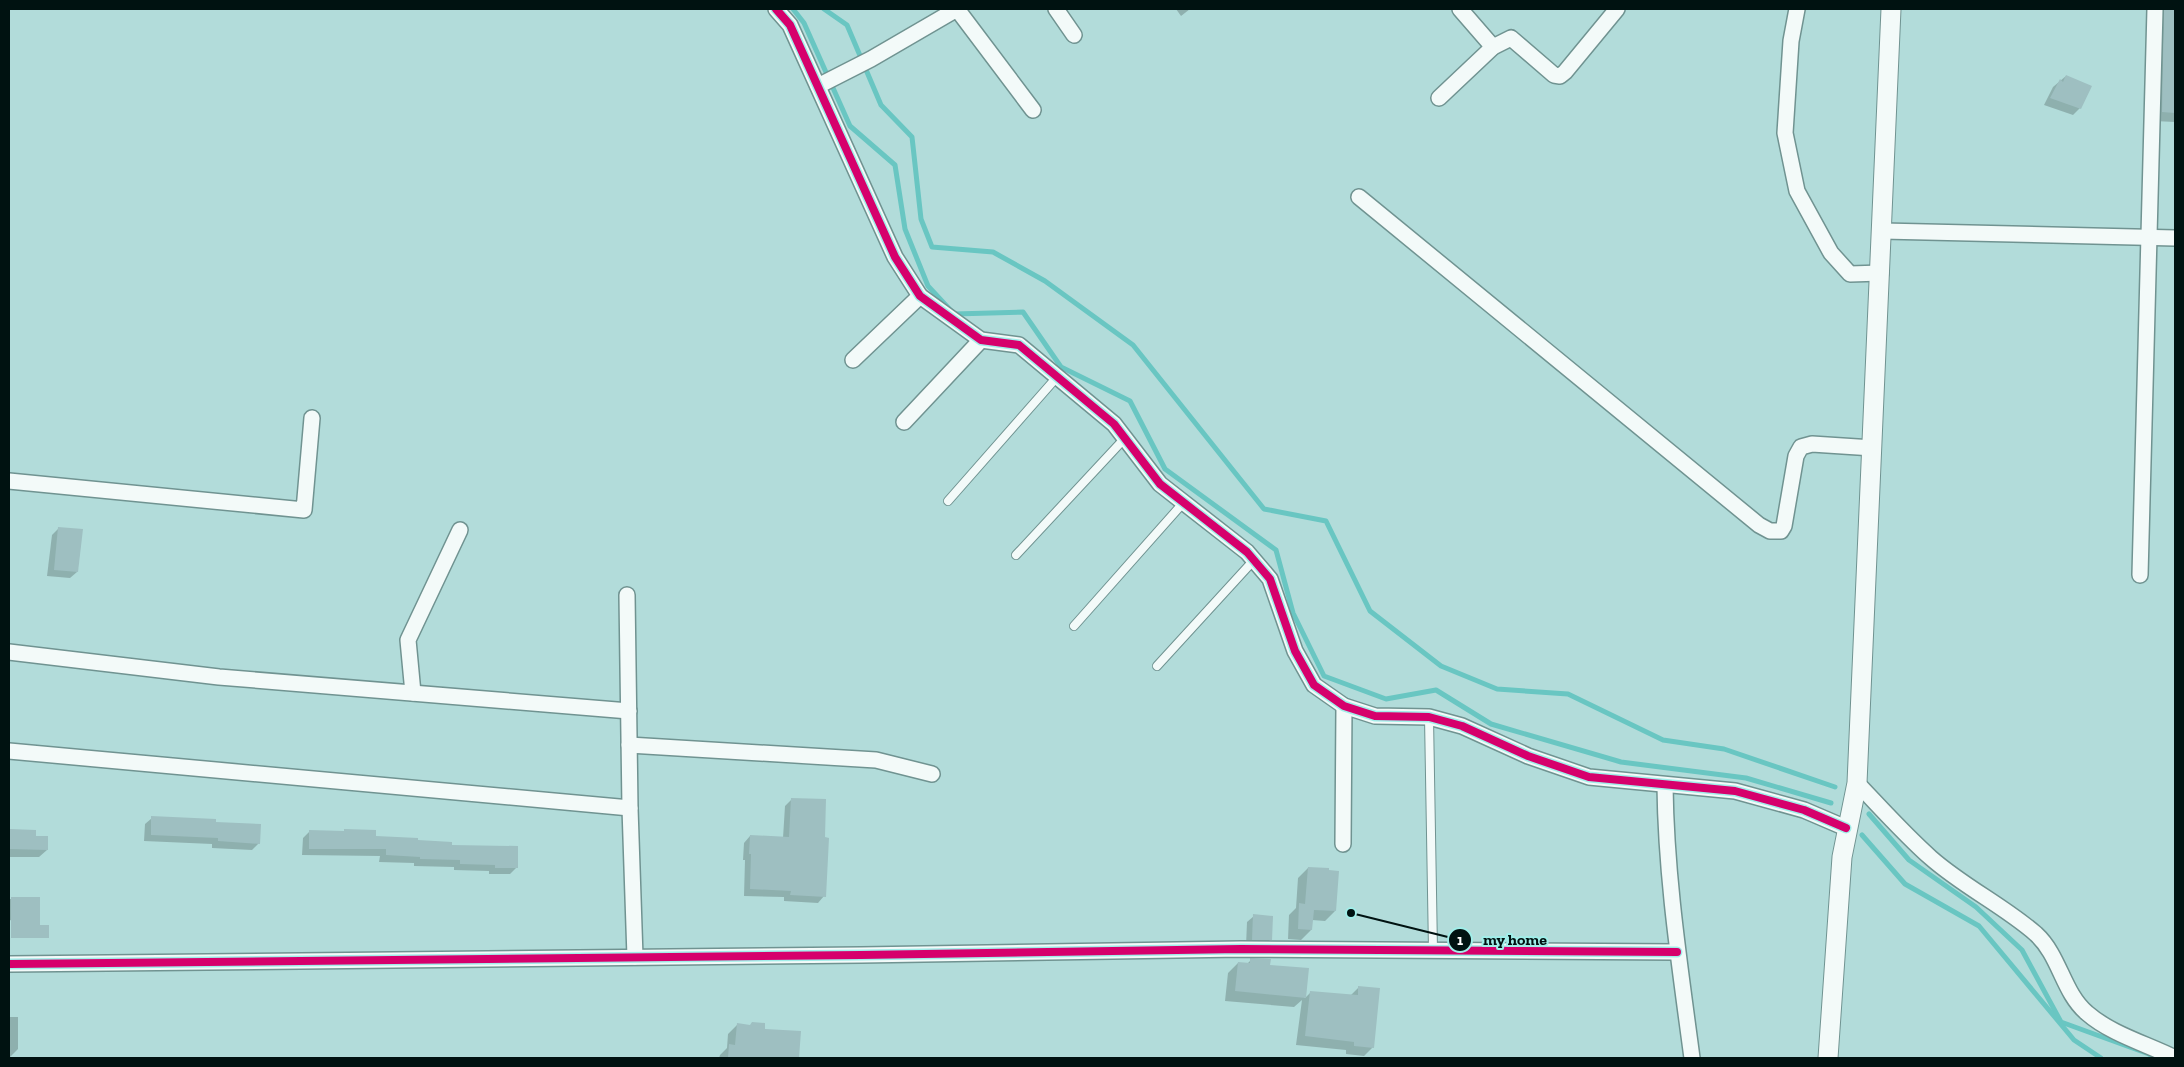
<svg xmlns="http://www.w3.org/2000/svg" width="2184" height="1067" viewBox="0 0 2184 1067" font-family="'Zilla Slab',serif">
<rect width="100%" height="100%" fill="#b2dcda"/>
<g fill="#0003">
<path d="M1176 9H1190L1181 16Z"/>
<path d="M2160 9H2175V122L2154 121Z"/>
<path d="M2066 76 2080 108 2073 115 2044 105 2053 87Z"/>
<path d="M59 528 77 572 70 578 47 576 52 535Z"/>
<path d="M792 799 824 896 818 903 784 901V897L744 896 745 860H743L744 843 750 836 783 838 785 806Z"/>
<path d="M152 818 215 823 259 843 252 850 212 848V844L144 841 145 824Z"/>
<path d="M9 831H35V837L47 850 39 857H9Z"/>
<path d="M310 831 451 846 517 867 510 874H489V871L454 870V867L414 866V863L379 862 380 856 302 855 303 838Z"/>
<path d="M1308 868 1328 872 1335 911 1325 921 1312 920 1311 930 1301 940 1288 939 1289 915 1296 908 1298 878Z"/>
<path d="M9 899H39L29 923 9 920Z"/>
<path d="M1254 916 1271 939 1264 946H1246L1247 922Z"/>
<path d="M1251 960 1269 966 1305 998 1311 992 1350 996 1359 987 1373 1047 1364 1056 1346 1054V1050L1296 1045 1302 1000 1294 1007 1225 1001 1228 973 1238 963 1247 964Z"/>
<path d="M9 1017H18V1049L9 1058Z"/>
<path d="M737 1025 764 1030 800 1032 798 1058H719L720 1055 727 1048 728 1034Z"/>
</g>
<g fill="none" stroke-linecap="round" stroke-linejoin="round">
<g stroke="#69c6c2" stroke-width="5">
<path d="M793 9 804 23 850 126 895 165 905 229 928 286 954 314 1023 312 1061 367 1130 401 1165 469 1276 550 1293 613 1324 676 1386 699 1436 690 1491 724 1621 762 1746 778 1831 803"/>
<path d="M824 9 847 25 881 105 912 137 921 219 932 247 993 252 1045 281 1133 345 1264 509 1326 521 1370 611 1441 666 1497 689 1568 694 1663 740 1724 749 1835 787"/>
<path d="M1869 814 1909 860 1976 907 2022 950 2061 1022 2149 1054 2154 1058"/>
<path d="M1862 835 1905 884 1979 926 2074 1040 2101 1058"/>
</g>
</g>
<g fill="#9ebfc1">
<path d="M2164 9H2175V113L2162 112Z"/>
<path d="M2066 75 2092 86 2081 109 2050 98 2060 79 2063 82Z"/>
<path d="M58 527 83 529 78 572 54 570Z"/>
<path d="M791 798 826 799 825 837 829 838 826 897 790 895 791 891 750 889 751 854H749L750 835 789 837Z"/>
<path d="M151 816 216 819V822L261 824 260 844 218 841V838L151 835Z"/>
<path d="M9 829 36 830V836H48V850L9 849Z"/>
<path d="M344 829 376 830V836L418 838V840L452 842V845L518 846V868H495V865L460 864V860L420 859V857L386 855V849H309V830L344 831Z"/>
<path d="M1308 867 1329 868V870L1339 871 1336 911 1314 910 1312 930 1298 929 1299 903 1305 904Z"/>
<path d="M11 897H40V925H49V938H11Z"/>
<path d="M1253 914 1273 916 1272 940H1252Z"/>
<path d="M1250 958 1271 959 1270 965 1309 968 1306 998 1235 991 1238 962 1250 963Z"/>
<path d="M1358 986 1380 988 1374 1048 1354 1046V1042L1305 1036 1310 991 1358 995Z"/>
<path d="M752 1022 765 1023V1029L801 1031 799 1058H728L729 1044 735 1045 737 1023 750 1025Z"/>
</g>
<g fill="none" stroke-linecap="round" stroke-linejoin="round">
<defs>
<g id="service">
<path d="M948 501 1057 377"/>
<path d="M1016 555 1125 438"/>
<path d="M1074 626 1184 502"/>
<path d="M1157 666 1254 560"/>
<path d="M1429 717 1433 950"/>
</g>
<g id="minor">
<path d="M776 9 790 25 895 257 920 296 981 340 1019 345 1114 424 1160 484 1247 552 1270 579 1295 651 1314 685 1344 706 1375 716 1429 717 1462 726 1528 756 1589 777 1735 791 1804 810 1846 828"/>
<path d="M1056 9 1074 35"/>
<path d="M1460 9 1493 47"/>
<path d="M1797 9 1791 41 1785 133 1797 191 1831 253 1850 274 1881 273"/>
<path d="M818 86 871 59 957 9 1033 110"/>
<path d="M1439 98 1493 47 1511 38 1554 75 1560 76 1565 72 1617 9"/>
<path d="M1359 197 1759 525 1770 531H1781L1784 526 1796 456 1801 447 1812 444 1873 448"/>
<path d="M1883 231 2175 238"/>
<path d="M853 360 920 296"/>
<path d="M904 422 981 340"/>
<path d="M9 481 304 510 312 418"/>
<path d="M2140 575 2155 9"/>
<path d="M627 595 630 808 635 957"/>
<path d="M9 652 219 677 629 711"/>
<path d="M413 693 408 640 460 530"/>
<path d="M629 745 876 760 932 774"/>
<path d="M9 751 630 808"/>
<path d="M1857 783C1881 808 1905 835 1931 858 1964 887 2004 906 2036 934 2060 956 2063 993 2087 1013 2111 1034 2147 1044 2175 1058"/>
<path d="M1665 786C1666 877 1680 967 1692 1058"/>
<path d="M1343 844 1344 706"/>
<path d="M9 964 861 955 1241 949 1677 952"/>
</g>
<path id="tertiary" d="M1828 1058 1842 857 1857 783 1891 9"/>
</defs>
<use href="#service" stroke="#709391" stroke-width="10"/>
<use href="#minor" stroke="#709391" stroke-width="18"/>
<use href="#tertiary" stroke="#709391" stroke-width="21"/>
<use href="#service" stroke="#f3faf9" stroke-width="8"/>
<use href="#minor" stroke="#f3faf9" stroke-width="15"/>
<use href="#tertiary" stroke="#f3faf9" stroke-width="19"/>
<defs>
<g id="cycleway">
<path d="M776 9 790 25 895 257 920 296 981 340 1019 345 1114 424 1160 484 1247 552 1270 579 1295 651 1314 685 1344 706 1375 716 1429 717 1462 726 1528 756 1589 777 1735 791 1804 810 1846 828"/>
<path d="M9 964 861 955 1241 949 1677 952"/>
</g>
</defs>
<use href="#cycleway" stroke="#a1eee9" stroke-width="11"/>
<use href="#cycleway" stroke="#d6006c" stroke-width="8"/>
</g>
<path fill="none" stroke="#001211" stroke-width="2" d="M1351 913L1460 940"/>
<g fill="#001211" stroke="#a1eee9" stroke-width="2">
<circle cx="1351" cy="913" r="5"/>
<circle cx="1460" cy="940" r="12"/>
</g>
<g font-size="15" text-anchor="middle" font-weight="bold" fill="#fff">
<text x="1460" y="945">1</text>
</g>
<g font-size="16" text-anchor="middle" font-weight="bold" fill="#001211" stroke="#a1eee9" stroke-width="4" stroke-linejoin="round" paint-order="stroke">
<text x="1515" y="945">my home</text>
</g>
<rect width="2184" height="1067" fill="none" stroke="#001211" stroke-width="20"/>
</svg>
